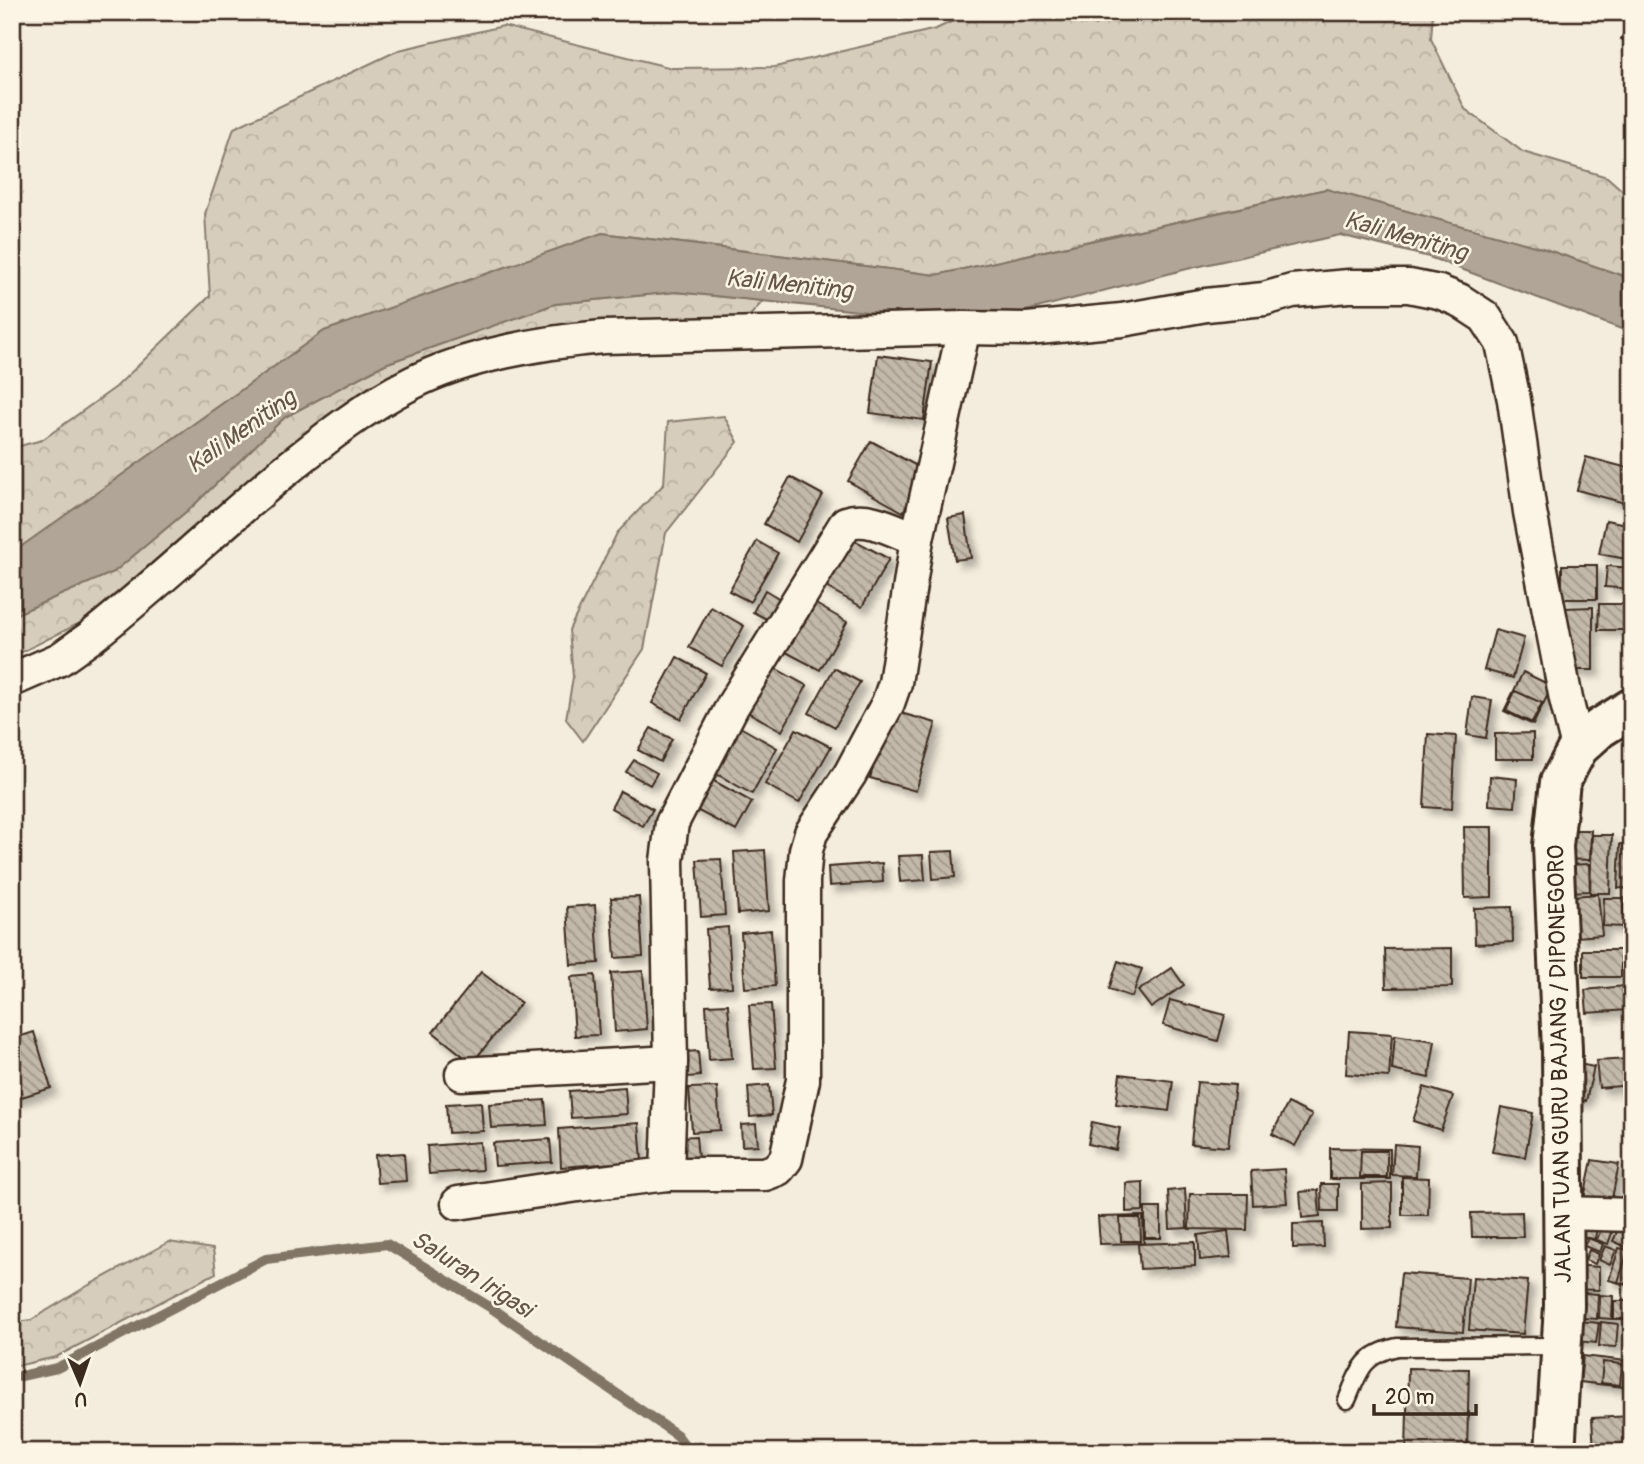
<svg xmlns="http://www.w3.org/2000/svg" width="1644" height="1464" viewBox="0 0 1644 1464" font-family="Pangolin,sans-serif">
<defs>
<pattern id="forest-crowns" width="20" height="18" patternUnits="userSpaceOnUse" patternTransform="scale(1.75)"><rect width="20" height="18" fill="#d6cdbd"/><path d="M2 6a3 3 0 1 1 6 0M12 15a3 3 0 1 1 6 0" fill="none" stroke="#b9b0a2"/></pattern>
<pattern id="building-back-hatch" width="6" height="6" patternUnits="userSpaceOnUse" patternTransform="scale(1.75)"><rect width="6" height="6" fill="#c3b9aa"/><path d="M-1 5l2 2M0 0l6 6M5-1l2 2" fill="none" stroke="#a0978a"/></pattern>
<filter id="shadow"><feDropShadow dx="6" dy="6" stdDeviation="3.5" flood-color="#0004"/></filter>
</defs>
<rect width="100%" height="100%" fill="#f4eddd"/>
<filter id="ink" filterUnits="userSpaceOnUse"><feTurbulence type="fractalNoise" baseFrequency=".0143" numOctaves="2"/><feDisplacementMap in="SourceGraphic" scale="14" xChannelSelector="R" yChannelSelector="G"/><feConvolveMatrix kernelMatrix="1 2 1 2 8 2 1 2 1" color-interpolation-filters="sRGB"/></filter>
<g filter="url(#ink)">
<g fill="url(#forest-crowns)" stroke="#887c6e" stroke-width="2">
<path d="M972 12H1006L1095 25 1111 12H1433L1431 39 1465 109 1523 152 1607 177 1632 199V279L1542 248 1326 189 936 275 602 233 12 553V448L42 440 116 387 210 296 205 214 234 128 399 50 503 26 672 68 775 67 936 29Z"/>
<path d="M676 292 763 301 747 319 533 330 265 469 168 549 94 616 12 657V616L114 572 194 505 285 417 385 364 555 304Z"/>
<path d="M724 416 738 442 666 533 644 649 583 741 566 719 573 677 569 630 617 533 664 484 668 422Z"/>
<path d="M169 1242 213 1249 216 1273 56 1357 12 1367V1323L31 1320 89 1285Z"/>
</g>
<path fill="#b0a596" stroke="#817466" stroke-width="2" d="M1326 189 1542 248 1632 279V333L1429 257 1340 235 1187 269 1018 313 868 312 676 292 555 304 385 364 285 417 194 505 114 572 12 616V553L324 331 602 233 936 275Z"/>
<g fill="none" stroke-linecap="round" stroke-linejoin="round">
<path stroke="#817466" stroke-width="10" d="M12 1378 57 1368 266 1259 387 1244 493 1309 677 1435 690 1452"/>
</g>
<g fill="url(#building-back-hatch)" stroke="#3b2a1e" stroke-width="2" filter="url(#shadow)">
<path d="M1632 17V44L1621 39Z"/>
<path d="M878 355 932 362 924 420 870 413Z"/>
<path d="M871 441 926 471 903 512 848 481Z"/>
<path d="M1586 457 1632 469V505L1577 490Z"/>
<path d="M790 477 823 495 797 542 764 524Z"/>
<path d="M965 515 971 558 955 560 948 518Z"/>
<path d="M1606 520 1632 525V560L1599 554Z"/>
<path d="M843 534 889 559 862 607 817 582Z"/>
<path d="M757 541 778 553 750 602 729 591Z"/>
<rect x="1562" y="565" width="35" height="34"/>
<path d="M1607 566 1632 568V589L1605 587Z"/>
<path d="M765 590 782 600 770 621 753 612Z"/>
<path d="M807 599 847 622 820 670 780 649Z"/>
<path d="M1599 604H1632V630H1598Z"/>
<path d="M711 607 744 626 722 666 689 647Z"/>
<path d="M1593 607V670H1563V608Z"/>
<path d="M1495 630 1524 638 1513 678 1484 670Z"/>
<path d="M677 657 706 673 681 719 652 703Z"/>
<path d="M762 661 807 686 782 731 737 706Z"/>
<path d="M834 668 860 682 835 727 809 713Z"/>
<path d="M1523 672 1552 686 1533 725 1504 711Z"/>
<path d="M1515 691 1542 703 1532 723 1506 711Z"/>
<path d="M1472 697 1492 700 1486 738 1467 735Z"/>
<path d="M890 710 936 723 916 791 870 778Z"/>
<path d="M733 723 777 748 752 794 708 769Z"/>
<path d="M651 728 672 739 660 762 638 750Z"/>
<path d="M796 729 831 747 799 803 765 784Z"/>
<path d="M1533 733V759H1495V734Z"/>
<path d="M1428 734 1456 736 1452 809 1424 807Z"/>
<path d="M634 760 657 773 650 785 626 772Z"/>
<path d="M705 776 752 802 736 831 689 806Z"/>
<path d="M1490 776 1517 779 1515 807 1489 805Z"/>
<path d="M620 791 653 809 643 826 611 808Z"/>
<path d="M1464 827H1492V897L1465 898Z"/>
<path d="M1565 830H1591L1590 860 1564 859Z"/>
<path d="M1592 835H1612L1610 893H1590Z"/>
<path d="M1620 844 1632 845V889L1618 888Z"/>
<path d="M765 850 769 911 738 914 734 852Z"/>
<path d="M953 851 955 877 933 879 931 852Z"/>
<path d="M923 855 925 880 900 882 898 856Z"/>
<path d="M721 859 725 915 701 917 697 860Z"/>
<path d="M882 863 883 882 829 886 828 867Z"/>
<path d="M1589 864 1590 891 1567 892 1566 865Z"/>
<path d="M1598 894 1602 935 1576 937 1573 896Z"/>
<path d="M639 897 643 956 615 958 611 898Z"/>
<path d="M1604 898H1624L1623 927 1603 926Z"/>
<path d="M595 905 599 963 571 965 567 907Z"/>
<path d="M1512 907 1513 942 1475 944 1474 908Z"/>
<path d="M728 927 732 987 710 988 706 929Z"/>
<path d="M771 930 775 986 745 988 741 933Z"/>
<path d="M1627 939H1632V978H1628Z"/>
<path d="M1452 948V987L1386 988 1385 949Z"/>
<rect x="1583" y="950" width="38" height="27"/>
<path d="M1118 961 1142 969 1132 997 1109 989Z"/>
<path d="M1172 968 1184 985 1151 1008 1138 991Z"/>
<path d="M643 971 647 1029 615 1032 611 973Z"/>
<path d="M481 972 521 1003 472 1063 433 1032Z"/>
<path d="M595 975 599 1035 575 1036 571 977Z"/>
<path d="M1624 986 1627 1010 1587 1013 1585 990Z"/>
<path d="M1170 1000 1225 1015 1218 1041 1163 1025Z"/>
<path d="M728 1004 732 1058 709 1060 706 1005Z"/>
<path d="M771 1004 776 1068 754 1069 749 1005Z"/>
<path d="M1349 1031 1392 1034 1389 1077 1346 1074Z"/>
<path d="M34 1032 51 1088 12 1100V1039Z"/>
<path d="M1395 1035 1435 1041 1429 1078 1392 1070Z"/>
<path d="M698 1051 700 1076 687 1077 685 1052Z"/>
<path d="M1629 1059 1631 1085 1599 1088 1596 1061Z"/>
<path d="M1574 1063 1594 1067 1586 1101 1567 1097Z"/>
<path d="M1120 1074 1173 1081 1169 1111 1116 1104Z"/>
<path d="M1197 1082 1235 1085 1228 1147 1191 1144Z"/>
<path d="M769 1085 772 1115 750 1117 748 1087Z"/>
<path d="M625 1087 627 1114 571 1118 569 1091Z"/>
<path d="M717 1087 720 1130 692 1132 689 1088Z"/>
<path d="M1424 1087 1453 1096 1441 1130 1413 1121Z"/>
<path d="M545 1100 547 1125 491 1128 489 1104Z"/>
<path d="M481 1102 483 1131 448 1133 446 1104Z"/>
<path d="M1288 1103 1312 1115 1295 1146 1272 1134Z"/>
<path d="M1501 1107 1533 1113 1525 1157 1492 1152Z"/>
<path d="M1092 1122 1120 1128 1116 1150 1088 1144Z"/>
<path d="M639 1123 642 1161 561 1167 559 1129Z"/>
<path d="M756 1124 758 1145 742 1146 741 1125Z"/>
<path d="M696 1136 698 1159 679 1160 678 1137Z"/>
<path d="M550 1139 552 1162 495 1166 493 1143Z"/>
<path d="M480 1142 482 1170 429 1174 427 1146Z"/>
<path d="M1394 1144 1418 1146 1416 1176 1392 1175Z"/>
<path d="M1330 1148 1390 1149V1179H1330Z"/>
<path d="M1361 1151H1387V1177H1360Z"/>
<path d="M404 1153 406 1181 377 1183 375 1155Z"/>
<path d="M1592 1160 1619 1164 1610 1208 1583 1203Z"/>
<path d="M1284 1169 1287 1203 1253 1205 1251 1171Z"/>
<path d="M1402 1177 1429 1178 1428 1215H1402Z"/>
<path d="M1143 1182V1211L1126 1212V1183Z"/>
<path d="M1392 1183V1228L1362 1229V1184Z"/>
<path d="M1321 1184H1338V1211H1322Z"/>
<path d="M1185 1189 1187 1228 1170 1229 1168 1191Z"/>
<path d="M1318 1190 1320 1216 1302 1218 1300 1192Z"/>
<path d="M1190 1194H1248L1247 1230 1189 1229Z"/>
<rect x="1145" y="1208" width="16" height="30"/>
<path d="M1522 1212 1523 1237H1472L1471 1213Z"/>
<path d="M1143 1216 1144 1243 1100 1244 1098 1217Z"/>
<path d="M1120 1218H1140L1141 1241H1121Z"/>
<path d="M1323 1223 1324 1247 1293 1248V1224Z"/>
<path d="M1581 1225 1597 1227 1595 1239 1579 1237Z"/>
<path d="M1602 1226 1613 1230 1608 1244 1597 1240Z"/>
<path d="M1619 1227 1632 1232 1628 1248 1613 1241Z"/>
<path d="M1228 1231 1231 1257 1200 1260 1198 1235Z"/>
<path d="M1588 1238 1603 1244 1600 1252 1584 1246Z"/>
<path d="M1195 1242V1266L1140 1269 1138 1244Z"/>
<path d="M1605 1246 1616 1250 1610 1265 1599 1260Z"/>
<path d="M1619 1248 1632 1251V1272L1627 1285 1609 1280Z"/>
<path d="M1589 1250 1599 1254 1595 1264 1585 1260Z"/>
<path d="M1628 1251 1632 1252V1268L1626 1284 1618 1282Z"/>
<path d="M1572 1265 1599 1267V1290L1571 1289Z"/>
<path d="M1401 1273 1468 1278 1463 1332 1396 1327Z"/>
<path d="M1473 1277 1528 1281 1523 1334 1469 1330Z"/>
<path d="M1572 1292 1598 1294 1597 1319 1571 1317Z"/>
<path d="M1600 1295 1613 1296 1612 1319 1599 1318Z"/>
<rect x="1614" y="1301" width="18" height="18"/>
<path d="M1570 1320 1599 1323 1596 1343 1568 1340Z"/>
<path d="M1601 1322 1618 1324 1616 1347 1599 1346Z"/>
<path d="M1628 1323H1632V1341H1629Z"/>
<path d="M1583 1356 1626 1361 1623 1387 1580 1382Z"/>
<path d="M1603 1362 1622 1364 1620 1385 1601 1383Z"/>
<path d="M1408 1368 1469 1369 1467 1452H1406Z"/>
<path d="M1632 1416V1452H1594L1592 1418Z"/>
</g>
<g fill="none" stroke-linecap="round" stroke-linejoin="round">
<defs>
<path id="lane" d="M1347 1400C1360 1369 1363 1355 1397 1347L1563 1346"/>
<g id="street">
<path d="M12 680 60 659 91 637C156 585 217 528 281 474 323 440 364 407 412 383 465 356 543 342 603 337L964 328 1027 329 1122 320 1206 305 1264 299 1292 291 1349 286H1409L1439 292 1459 300 1485 317 1502 343 1514 400 1530 512 1566 699 1578 748"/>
<path d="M462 1074 671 1062"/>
<path d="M667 1174 671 1062 667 861 672 823 733 705 846 523C869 515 895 531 917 539"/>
<path d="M458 1203 578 1185 667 1174H765L778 1169 786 1159 803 1080V881L806 850 811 833 850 774 888 703 895 683 917 539 964 328"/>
<path d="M1564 1213 1632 1215"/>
</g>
<path id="secondary" d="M1555 1452 1564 1306 1562 1050 1553 846 1560 782 1578 748 1600 728 1632 708"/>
</defs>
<use href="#lane" stroke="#3b2a1e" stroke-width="21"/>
<use href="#street" stroke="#3b2a1e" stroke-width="37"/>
<use href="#secondary" stroke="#3b2a1e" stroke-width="44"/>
<use href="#lane" stroke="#fcf5e5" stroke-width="16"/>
<use href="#street" stroke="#fcf5e5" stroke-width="32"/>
<use href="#secondary" stroke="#fcf5e5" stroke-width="38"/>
</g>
</g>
<g text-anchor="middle" stroke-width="5" stroke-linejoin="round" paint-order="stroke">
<g font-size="23" fill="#3b2a1e" stroke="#fcf5e5">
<text transform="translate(1559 1064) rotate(-91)" y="8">JALAN TUAN GURU BAJANG / DIPONEGORO</text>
</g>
<g font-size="24" font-style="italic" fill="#645548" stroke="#fcf5e5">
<text transform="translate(1406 236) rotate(16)" y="8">Kali Meniting</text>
<text transform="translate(789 284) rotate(6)" y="8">Kali Meniting</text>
<text transform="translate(241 431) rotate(-35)" y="8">Kali Meniting</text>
<text transform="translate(472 1274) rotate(33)" y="8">Saluran Irigasi</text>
</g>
</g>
<rect width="1644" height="1464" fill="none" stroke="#fcf5e5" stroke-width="42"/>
<rect x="21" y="21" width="1602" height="1422" fill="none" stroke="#3b2a1e" stroke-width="2.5" filter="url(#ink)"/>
<g transform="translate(80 1383) rotate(178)" stroke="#fcf5e5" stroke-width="5" paint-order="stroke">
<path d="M0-5L12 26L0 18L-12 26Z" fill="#3b2a1e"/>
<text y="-10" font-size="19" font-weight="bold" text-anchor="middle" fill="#3b2a1e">U</text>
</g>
<path d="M1374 1404v10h102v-10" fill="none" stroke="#3b2a1e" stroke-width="3.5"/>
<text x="1385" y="1404" font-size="21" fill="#3b2a1e" stroke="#fcf5e5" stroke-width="5" paint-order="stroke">20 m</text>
</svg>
